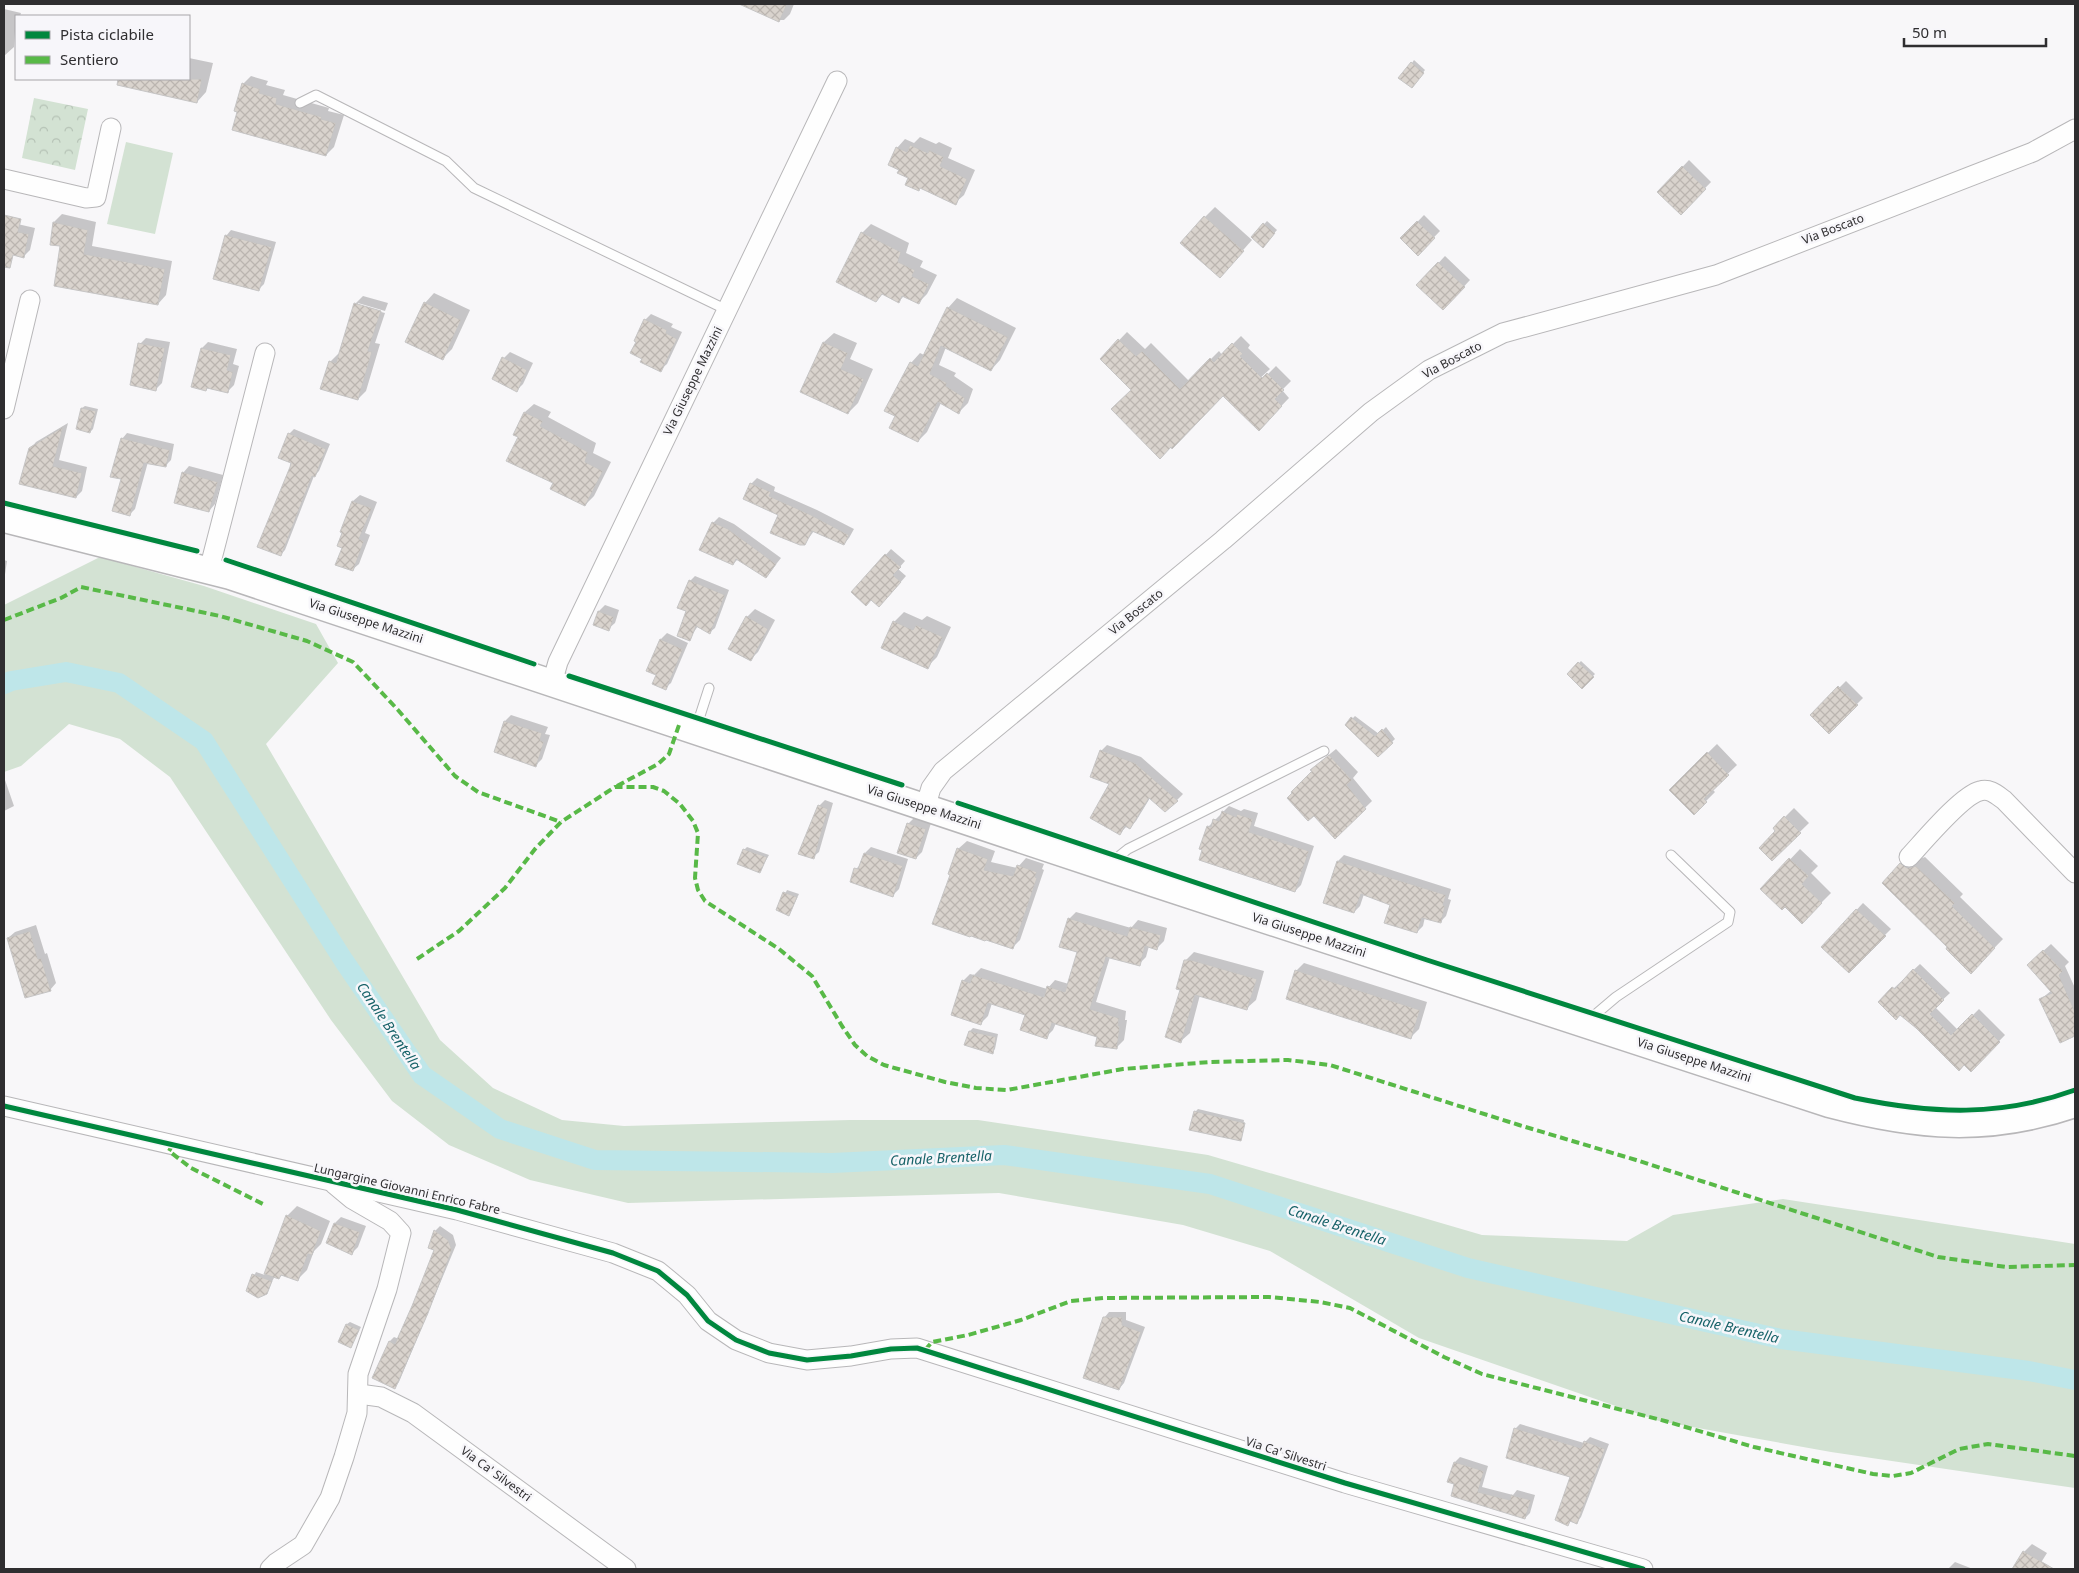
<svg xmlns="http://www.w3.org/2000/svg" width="2079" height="1573" viewBox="0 0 2079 1573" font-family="'Noto Sans',sans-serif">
<defs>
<pattern id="park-crowns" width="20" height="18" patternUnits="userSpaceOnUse" patternTransform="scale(1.25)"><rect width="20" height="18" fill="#d3e2d3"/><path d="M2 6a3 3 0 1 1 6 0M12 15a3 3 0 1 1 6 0" fill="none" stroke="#b5c2b5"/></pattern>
<pattern id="building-cross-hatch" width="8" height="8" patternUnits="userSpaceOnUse" patternTransform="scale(1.25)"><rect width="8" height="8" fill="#d9d3cd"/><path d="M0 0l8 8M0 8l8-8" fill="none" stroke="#bbb5b0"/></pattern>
</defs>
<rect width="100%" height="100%" fill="#f8f7f9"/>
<g fill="#d3e2d3">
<path d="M126 142 173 153 155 234 107 224Z"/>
<path d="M100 557 204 586 316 624 338 663 266 744 440 1040 493 1088 562 1120 624 1126 850 1120H978L1208 1155 1482 1235 1627 1241 1673 1215 1783 1199 2075 1244V1488L1831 1452 1659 1421 1419 1338 1270 1251 1183 1225 999 1193 628 1203 530 1180 449 1145 392 1101 331 1020 170 777 120 739 69 724 21 766 4 772V605Z"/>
</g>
<path fill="url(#park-crowns)" d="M34 98 88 109 75 170 22 158Z"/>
<g fill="#0003">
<path d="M756 4H794L790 14 784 20H779L755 6Z"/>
<path d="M4 9 21 13 20 16H16L14 47 4 56Z"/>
<path d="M189 58 213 63 206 92 197 102 139 89 141 79H189Z"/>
<path d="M1414 60 1425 70 1414 84 1412 63Z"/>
<path d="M251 76 268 81 266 85 285 90 283 95 329 108 328 111 344 115 334 147 326 155 243 84Z"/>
<path d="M920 137 936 144 939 142 952 148 948 158 975 170 964 195 955 203 921 187 918 190 910 178 900 169 897 148 905 139 914 143Z"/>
<path d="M1689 160 1711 182 1681 213 1659 192Z"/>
<path d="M1215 207 1252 240 1229 266 1205 217Z"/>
<path d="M62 214 96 222 92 246 172 261 166 295 158 304 62 245 51 244 54 222Z"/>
<path d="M1424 215 1440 231 1418 254 1402 238Z"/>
<path d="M1267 221 1277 230 1263 246 1253 237Z"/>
<path d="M13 223 35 228 30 250 24 256 4 252 7 230Z"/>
<path d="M871 224 909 243 906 253 923 261 920 267 937 275 927 294 918 303 904 296 899 301 883 293 876 301 862 233Z"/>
<path d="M231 230 276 242 264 284 259 289 226 236Z"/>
<path d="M1445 256 1470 280 1443 309 1418 285Z"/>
<path d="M434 293 470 310 452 349 443 358 425 303Z"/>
<path d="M363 296 388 303 385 311 358 303V306L385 313 375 343 380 344 366 391 358 399 330 362 338 354H340L355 304Z"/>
<path d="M957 298 1016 328 1000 360 991 370 946 347 939 365 956 373 954 376 973 389 968 403 959 412 941 403 927 432 918 441 896 415 911 363 920 353 924 355 948 308Z"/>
<path d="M651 314 673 324 671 327 682 332 667 364 660 370 643 358 645 320Z"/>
<path d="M1127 332 1145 349 1151 343 1189 381 1219 351 1222 355 1241 336 1250 345 1248 348 1270 369 1257 381 1259 383 1276 366 1291 381 1282 390 1289 398 1259 429 1223 394 1133 390 1101 359Z"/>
<path d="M834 333 857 343 850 359 873 369 858 403 848 413 824 342Z"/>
<path d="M146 338 170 342 162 383 156 389 140 344Z"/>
<path d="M208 342 237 349 233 364 239 366 234 385 227 392 208 387 206 390 202 348Z"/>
<path d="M510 352 533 363 523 384 517 390 504 358Z"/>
<path d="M534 404 551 412 548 417 596 443 593 453 611 462 594 496 585 505 554 483 520 437 525 412Z"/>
<path d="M85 406 98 409 93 429 90 432 82 408Z"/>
<path d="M68 423 59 460 87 467 82 491 76 497 30 449 36 442Z"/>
<path d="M294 429 330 444 319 471 314 476 285 550 280 555 292 462 289 434Z"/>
<path d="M127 433 174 444 171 460 166 465 148 462 135 509 130 514 122 479V439Z"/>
<path d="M189 466 223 475 215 504 209 511 183 473Z"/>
<path d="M757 478 775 487 774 491 817 510 854 529 849 538 844 544 814 531 805 543 751 484Z"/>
<path d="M360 495 377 502 365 533 370 535 359 564 352 570 344 547V532L342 531 353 501Z"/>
<path d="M719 517 734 524 781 558 766 577 738 559 733 564 713 523Z"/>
<path d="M891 549 905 561 898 569 906 576 885 600 872 599 853 592Z"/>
<path d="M4 560 7 561 4 581Z"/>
<path d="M695 576 729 590 715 628 710 632 698 626 689 639 687 611 690 581Z"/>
<path d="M605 605 619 610 615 623 608 629 594 624 599 611Z"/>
<path d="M755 609 775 620 758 652 750 660 747 617Z"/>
<path d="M904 612 922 620 927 616 951 627 937 657 927 667 894 622Z"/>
<path d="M667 633 688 643 671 683 665 688 657 674 661 639Z"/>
<path d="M1581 661 1595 674 1582 687 1569 674Z"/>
<path d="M1846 681 1863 698 1829 732 1812 715Z"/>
<path d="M511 715 548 727 545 734 550 735 542 759 536 765 495 752 505 721Z"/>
<path d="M1355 716 1379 734 1386 727 1395 739 1378 755 1346 725Z"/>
<path d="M1717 744 1737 765 1712 789 1715 792 1706 801 1670 790Z"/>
<path d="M1107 745 1141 757 1183 794 1177 800 1150 798 1136 821 1130 827 1127 826 1120 833 1111 783 1101 751Z"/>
<path d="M1336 749 1358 772 1353 778 1372 801 1335 837 1314 771 1319 763Z"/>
<path d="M5 780 14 806 4 811V781Z"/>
<path d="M825 800 833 803 819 852 813 857 819 806Z"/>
<path d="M1229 806 1241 811 1244 809 1258 813 1254 826 1314 846 1301 885 1295 891 1208 827Z"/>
<path d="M1794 808 1809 823 1772 859 1777 831 1774 828Z"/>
<path d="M914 818 931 823 922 852 916 858 908 824Z"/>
<path d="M967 841 995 851 991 862 1017 868 1026 858 1044 864 1042 869 1044 870 1020 940 1012 948 952 874 958 849Z"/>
<path d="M747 847 769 855 759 872 744 850Z"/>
<path d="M871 847 908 859 899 889 893 895 856 869 862 863 865 853Z"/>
<path d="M1800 849 1818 866 1811 873 1831 893 1802 922 1785 906 1762 889Z"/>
<path d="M1344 855 1451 889 1448 899 1451 900 1446 916 1440 922 1425 917 1423 926 1417 932 1391 904 1364 894 1360 906 1354 912 1324 902 1338 861Z"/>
<path d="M1910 855 1917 860 1925 857 1963 894 1960 897 2003 939 1971 972 1949 947 1901 864Z"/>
<path d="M787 890 799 894 789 915 777 910Z"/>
<path d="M1863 903 1891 929 1849 971 1823 946Z"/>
<path d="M1076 912 1131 928 1138 920 1167 928 1164 941 1157 948 1149 946 1146 957 1139 964 1110 957 1096 1002 1126 1011 1125 1020H1127L1124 1040 1117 1047 1098 1036 1056 1023 1053 1030 1046 1037 1026 1014 992 1003 988 1016 981 1023 963 981 970 974 974 975 981 968 1047 989 1055 980 1069 984 1079 952 1069 919Z"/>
<path d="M36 925 45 954 47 953 56 983 50 990 8 938 15 932Z"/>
<path d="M2051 944 2069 962 2065 966 2075 988V1034L2060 1041 2041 999 2052 990 2028 965Z"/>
<path d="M1194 952 1264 971 1256 1000 1247 1008 1200 995 1190 1033 1181 1041V990L1185 961Z"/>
<path d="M1304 963 1427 1002 1419 1029 1411 1037 1296 971Z"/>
<path d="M1920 964 1950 993 1935 1007 1958 1030 1979 1009 2005 1035 1971 1070 1900 1013 1879 1002Z"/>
<path d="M973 1028 998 1034 995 1049 992 1052 970 1031Z"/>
<path d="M1198 1109 1244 1120 1241 1138H1242L1241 1140 1195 1112Z"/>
<path d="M297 1206 330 1221 321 1244 314 1251 307 1270 297 1280 283 1274 279 1278 275 1276 266 1293 247 1290 256 1272 265 1275 287 1216Z"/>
<path d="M341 1217 366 1226 358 1247 352 1253 335 1223Z"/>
<path d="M440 1226 453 1235 456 1245 399 1382 395 1387 373 1377 390 1341 394 1337 399 1339 436 1250 435 1231Z"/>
<path d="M1109 1312H1126V1320L1145 1327 1124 1383 1119 1389 1104 1318Z"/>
<path d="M350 1322 361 1327 351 1346 347 1324Z"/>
<path d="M1520 1424 1584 1443 1590 1437 1609 1444 1581 1517 1577 1522 1572 1520 1568 1524 1572 1476 1515 1429Z"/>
<path d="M1460 1457 1488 1466 1482 1487 1513 1495 1517 1490 1535 1495 1530 1513 1525 1518 1449 1481 1455 1462Z"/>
<path d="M2032 1544 2047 1553 2037 1569H2013L2024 1552Z"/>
<path d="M1955 1562 1973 1569H1948Z"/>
</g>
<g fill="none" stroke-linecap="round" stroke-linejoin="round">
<path stroke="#bee6e9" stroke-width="20" d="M4 684 11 681 66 672 119 683 204 741 344 961 422 1075 500 1129 595 1160 832 1163 1004 1155 1210 1184 1468 1268 1781 1339 2029 1371 2075 1380"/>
</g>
<g fill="url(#building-cross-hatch)" stroke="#c6c5c5">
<path d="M739 4H787L779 22Z"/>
<path d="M1411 62 1424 73 1412 88 1398 78Z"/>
<path d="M118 79H202L197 103 117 85Z"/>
<path d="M242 83 260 89 259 93 277 98 276 104 322 117 321 119 336 123 326 156 232 130 237 112 234 111Z"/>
<path d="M910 145 928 153 929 150 944 157 940 166 967 179 956 205 920 188 919 191 905 185 908 178 897 173 899 170 888 165 896 147 907 152Z"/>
<path d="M1682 166 1706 189 1681 215 1657 192Z"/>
<path d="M4 215 21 219 18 232 29 234 24 258 13 255 10 268 4 267Z"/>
<path d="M1204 216 1244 251 1220 278 1180 243Z"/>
<path d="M1417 221 1435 238 1418 256 1400 238Z"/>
<path d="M53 222 88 230 84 254 165 269 158 305 54 286 60 246 50 245Z"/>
<path d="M1263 223 1275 233 1263 248 1251 237Z"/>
<path d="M861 232 901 252 898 262 915 270 912 276 929 284 919 304 902 296 899 303 882 294 876 302 836 282Z"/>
<path d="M225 235 272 247 259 291 213 279Z"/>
<path d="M1438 262 1465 287 1443 310 1416 285Z"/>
<path d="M424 302 461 320 443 360 405 342Z"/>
<path d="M354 303 381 311 368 351 372 352 358 400 320 389 329 361 336 363Z"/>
<path d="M947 307 1008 337 991 371 941 346 930 374 947 383 946 386 965 398 959 414 938 402 918 442 889 428 895 416 884 411 910 362 918 366Z"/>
<path d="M644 319 667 330 666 333 677 339 661 372 640 362 642 359 630 353 636 342 634 341Z"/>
<path d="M1118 339 1136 356 1142 351 1180 389 1210 358 1214 362 1232 343 1243 354 1240 356 1262 378 1267 373 1284 390 1275 399 1282 406 1259 431 1223 396 1172 449 1171 447 1160 459 1111 409 1131 390 1100 359Z"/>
<path d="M823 342 848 353 841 369 864 379 848 414 800 392Z"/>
<path d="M138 343 165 348 156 391 130 385Z"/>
<path d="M201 348 231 355 227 370 233 372 228 393 207 388 206 391 191 387Z"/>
<path d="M502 357 527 370 517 392 492 379Z"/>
<path d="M81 408 96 411 90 433 76 429Z"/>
<path d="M524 412 543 421 540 426 588 452 585 462 603 471 585 506 550 489 553 483 506 461 518 437 513 435Z"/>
<path d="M63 427 53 466 82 473 76 498 19 484 29 448Z"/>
<path d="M288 433 326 449 315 477 312 476 281 556 257 547 290 467 291 463 278 458Z"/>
<path d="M121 438 170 450 166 467 144 463 130 516 112 511 121 479 110 477Z"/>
<path d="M182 472 218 482 209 512 174 503Z"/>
<path d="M750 483 771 492 769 496 811 515 849 535 844 545 812 531 805 545H800L770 533 778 515 743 499Z"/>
<path d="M352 501 372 508 359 539 364 541 353 571 335 565 342 548 337 546 342 533 340 532Z"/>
<path d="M712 522 728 529 776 564 766 578 736 559 733 565 699 550Z"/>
<path d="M885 554 901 567 893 575 901 582 879 607 871 600 866 606 851 592Z"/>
<path d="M689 580 725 595 710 634 696 626 690 641 677 636 686 611 677 608Z"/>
<path d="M598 611 614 617 609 631 593 625Z"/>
<path d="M746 616 768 629 751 661 728 649Z"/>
<path d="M893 621 913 630 916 625 943 637 928 669 881 648Z"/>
<path d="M660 639 683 649 666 690 652 684 656 675 646 671Z"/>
<path d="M1578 662 1594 677 1582 689 1567 674Z"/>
<path d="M1838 686 1858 705 1829 734 1810 715Z"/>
<path d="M1351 717 1375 736 1382 729 1393 743 1378 757 1345 725Z"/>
<path d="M504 721 542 733 540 740 544 742 536 767 494 752Z"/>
<path d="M1100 750 1135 763 1178 801 1165 812 1149 798 1130 829 1125 826 1120 835 1090 818 1109 784 1090 777Z"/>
<path d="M1707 752 1729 775 1704 799 1707 802 1694 815 1669 790Z"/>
<path d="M1329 755 1352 780 1347 785 1366 809 1335 839 1314 816 1308 821 1287 798 1292 793 1291 792 1312 771 1310 770Z"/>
<path d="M818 805 828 809 814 859 798 854Z"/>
<path d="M1222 811 1236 817 1237 814 1253 819 1249 832 1309 851 1295 892 1199 860 1202 850 1199 849 1207 826 1211 827 1213 819 1219 821Z"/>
<path d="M1784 816 1801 833 1772 861 1759 848 1775 831 1773 828Z"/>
<path d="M907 823 926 829 916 859 897 853Z"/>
<path d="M957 848 988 859 984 870 1013 876 1017 865 1037 872 1035 877 1037 878 1013 949 986 940 985 941 971 936 970 937 932 924 950 875 948 874Z"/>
<path d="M743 849 767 857 760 873 737 864Z"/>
<path d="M864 853 903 866 893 897 850 882 854 868 858 869Z"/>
<path d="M1789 858 1809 876 1802 884 1822 903 1802 924 1785 907 1782 910 1760 889Z"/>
<path d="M1337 861 1446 895 1443 905 1445 906 1441 923 1422 918 1417 933 1384 923 1390 905 1361 894 1354 913 1323 903Z"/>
<path d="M1900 863 1907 868 1916 866 1955 903 1952 906 1995 948 1971 974 1946 949 1947 947 1882 883Z"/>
<path d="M783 892 797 897 789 916 776 910Z"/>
<path d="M1856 909 1886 936 1849 973 1821 947Z"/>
<path d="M1068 918 1127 936 1130 927 1161 935 1157 950 1145 946 1140 966 1106 957 1090 1009 1119 1018 1118 1026H1120L1117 1049 1095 1046 1097 1037 1052 1023 1047 1039 1020 1030 1025 1015 988 1003 981 1025 951 1015 962 980 970 983 973 975 1044 997 1047 986 1065 992 1077 952 1059 947Z"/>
<path d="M30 931 38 959 41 958 51 991 25 998 7 938Z"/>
<path d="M2043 950 2063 971 2059 975 2075 1012V1036L2060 1043 2039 999 2052 993 2027 965Z"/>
<path d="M1184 960H1191L1257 979 1247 1010 1195 995 1181 1043 1165 1037 1180 990 1176 989Z"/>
<path d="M1913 969 1944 1000 1930 1014 1951 1035 1972 1014 2000 1042 1971 1072 1964 1065 1959 1071 1916 1028 1900 1015 1896 1020 1878 1002 1892 987 1895 989Z"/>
<path d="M1295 970 1420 1010 1411 1039 1286 999Z"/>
<path d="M969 1031 996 1037 993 1054 964 1045Z"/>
<path d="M1194 1111 1245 1123 1241 1141 1189 1130Z"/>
<path d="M286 1215 321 1231 312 1255 308 1254 298 1281 281 1275 279 1279 264 1274Z"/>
<path d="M334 1223 360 1232 352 1255 326 1243Z"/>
<path d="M434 1230 448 1240 452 1250 428 1313 395 1389 372 1378 389 1341 395 1344 412 1306 434 1250 428 1248Z"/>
<path d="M252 1274 272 1281 267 1294 258 1298 246 1291Z"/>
<path d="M1103 1317H1122V1325L1141 1332 1119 1390 1083 1378Z"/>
<path d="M346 1324 359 1330 351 1348 338 1342Z"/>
<path d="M1514 1428 1581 1448 1584 1441 1605 1449 1577 1524 1570 1521 1568 1526 1555 1520 1570 1477 1506 1458Z"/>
<path d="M1454 1462 1484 1471 1478 1492 1510 1500 1511 1495 1531 1500 1525 1519 1451 1496 1454 1484 1447 1482Z"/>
<path d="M2023 1551 2054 1569H2012Z"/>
</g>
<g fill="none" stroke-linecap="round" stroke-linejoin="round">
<defs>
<g id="service">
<path d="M300 103 316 95 446 161 474 188 727 310"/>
<path d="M696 728 709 688"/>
<path d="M1114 868 1118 857 1128 849 1324 751"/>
<path d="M1592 1024 1596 1014 1616 997 1728 922 1730 912 1671 855"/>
</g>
<g id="minor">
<path d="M4 179 86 198 96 197 111 128"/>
<path d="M4 409 30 300"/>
<path d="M209 570 265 353"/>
<path d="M552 683 558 662 837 81"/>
<path d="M925 808 931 788 943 771 1223 540 1371 412 1429 370 1503 333 1716 275 2033 152 2075 129"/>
<path d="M1909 857C1923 842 1962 795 1980 791 1990 788 1997 795 2004 800L2075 873"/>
<path d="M4 1106 457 1210 613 1253 658 1271 687 1295 708 1321 736 1340 769 1353 807 1360 851 1356 891 1349 917 1348 1345 1483 1643 1569"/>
<path d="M359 1394 381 1397 413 1413 626 1569"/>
<path d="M270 1569 276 1563 303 1545 330 1498 344 1457 357 1413 358 1374 387 1289 401 1233 390 1221 352 1199 334 1184"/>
</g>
<path id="secondary" d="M4 519 230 576 1113 870 1829 1104C1917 1127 1987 1134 2075 1104"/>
</defs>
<use href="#service" stroke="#b8b7b9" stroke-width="11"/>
<use href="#minor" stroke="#b8b7b9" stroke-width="21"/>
<use href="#secondary" stroke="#b8b7b9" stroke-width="29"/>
<use href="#service" stroke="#fefefe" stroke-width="9"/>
<use href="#minor" stroke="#fefefe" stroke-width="19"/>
<use href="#secondary" stroke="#fefefe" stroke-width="26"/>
<g stroke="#58b947" stroke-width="4" stroke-dasharray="8 4" stroke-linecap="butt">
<path d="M4 620 61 598 81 587 220 616 307 641 353 662 398 710 455 776 478 792 561 822"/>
<path d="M617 786 658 764 669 754 679 725"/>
<path d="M417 959 459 931 505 888 535 849 561 822 615 787H653L664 791 680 804 693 821 698 833 695 878 698 890 705 901 779 949 812 976 842 1026 855 1045 867 1056 884 1065 945 1082 976 1088 1007 1090 1123 1069 1210 1062 1288 1060 1330 1065 1519 1125 1636 1160 1938 1257 2006 1267 2075 1265"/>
<path d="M173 1144 169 1151 191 1168 263 1204"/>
<path d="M925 1350 932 1342 968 1335 1021 1320 1071 1301 1103 1298 1269 1297 1320 1302 1350 1308 1444 1357 1482 1374 1665 1421 1754 1447 1873 1474 1893 1476 1911 1473 1959 1449 1988 1444 2075 1456"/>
</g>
<defs>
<g id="cycleway">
<path d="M4 503 197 551"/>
<path d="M226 560 534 664"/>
<path d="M569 676 902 785"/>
<path d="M958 803 1427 960 1855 1098C1933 1114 2000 1117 2075 1090"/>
<path d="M4 1106 457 1210 613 1253 658 1271 687 1295 708 1321 736 1340 769 1353 807 1360 851 1356 891 1349 917 1348 1345 1483 1643 1569"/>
</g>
</defs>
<use href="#cycleway" stroke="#f7f6fa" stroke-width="8"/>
<use href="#cycleway" stroke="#00873e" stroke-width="5"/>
</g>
<g text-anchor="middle" stroke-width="5" stroke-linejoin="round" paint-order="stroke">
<g font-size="12" fill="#2f2e30" stroke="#f7f6fa">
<text transform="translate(1833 229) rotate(-21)" y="4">Via Boscato</text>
<text transform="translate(1452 360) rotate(-28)" y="4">Via Boscato</text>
<text transform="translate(693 381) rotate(-64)" y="4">Via Giuseppe Mazzini</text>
<text transform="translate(1136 612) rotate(-39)" y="4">Via Boscato</text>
<text transform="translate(366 621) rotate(18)" y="4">Via Giuseppe Mazzini</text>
<text transform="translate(924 807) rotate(18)" y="4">Via Giuseppe Mazzini</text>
<text transform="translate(1309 935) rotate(18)" y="4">Via Giuseppe Mazzini</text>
<text transform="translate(1694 1060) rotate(18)" y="4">Via Giuseppe Mazzini</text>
<text transform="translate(407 1189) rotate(13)" y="4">Lungargine Giovanni Enrico Fabre</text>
<text transform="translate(1286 1454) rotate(18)" y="4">Via Ca' Silvestri</text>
<text transform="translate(496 1474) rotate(36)" y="4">Via Ca' Silvestri</text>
</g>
<g font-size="14" font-style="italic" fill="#186369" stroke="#f7f6fa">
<text transform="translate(389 1026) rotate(56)" y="5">Canale Brentella</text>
<text transform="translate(941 1158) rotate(-3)" y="5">Canale Brentella</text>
<text transform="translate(1337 1225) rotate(18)" y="5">Canale Brentella</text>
<text transform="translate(1729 1327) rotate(13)" y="5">Canale Brentella</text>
</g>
</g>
<rect width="2079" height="1573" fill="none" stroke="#2f2e30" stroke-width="10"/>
<rect x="15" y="15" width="175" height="65" fill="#f7f6fa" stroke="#a7a6a9"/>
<rect x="25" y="31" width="25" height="8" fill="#00873e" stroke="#a7a6a9"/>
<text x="60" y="40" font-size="15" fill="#2f2e30">Pista ciclabile</text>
<rect x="25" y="56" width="25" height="8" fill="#58b947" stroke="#a7a6a9"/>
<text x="60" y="65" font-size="15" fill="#2f2e30">Sentiero</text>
<path d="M1904 38v8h142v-8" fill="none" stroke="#2f2e30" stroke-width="2.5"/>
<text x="1912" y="38" font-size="15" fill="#2f2e30" stroke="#f7f6fa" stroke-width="4" paint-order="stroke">50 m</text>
</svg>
